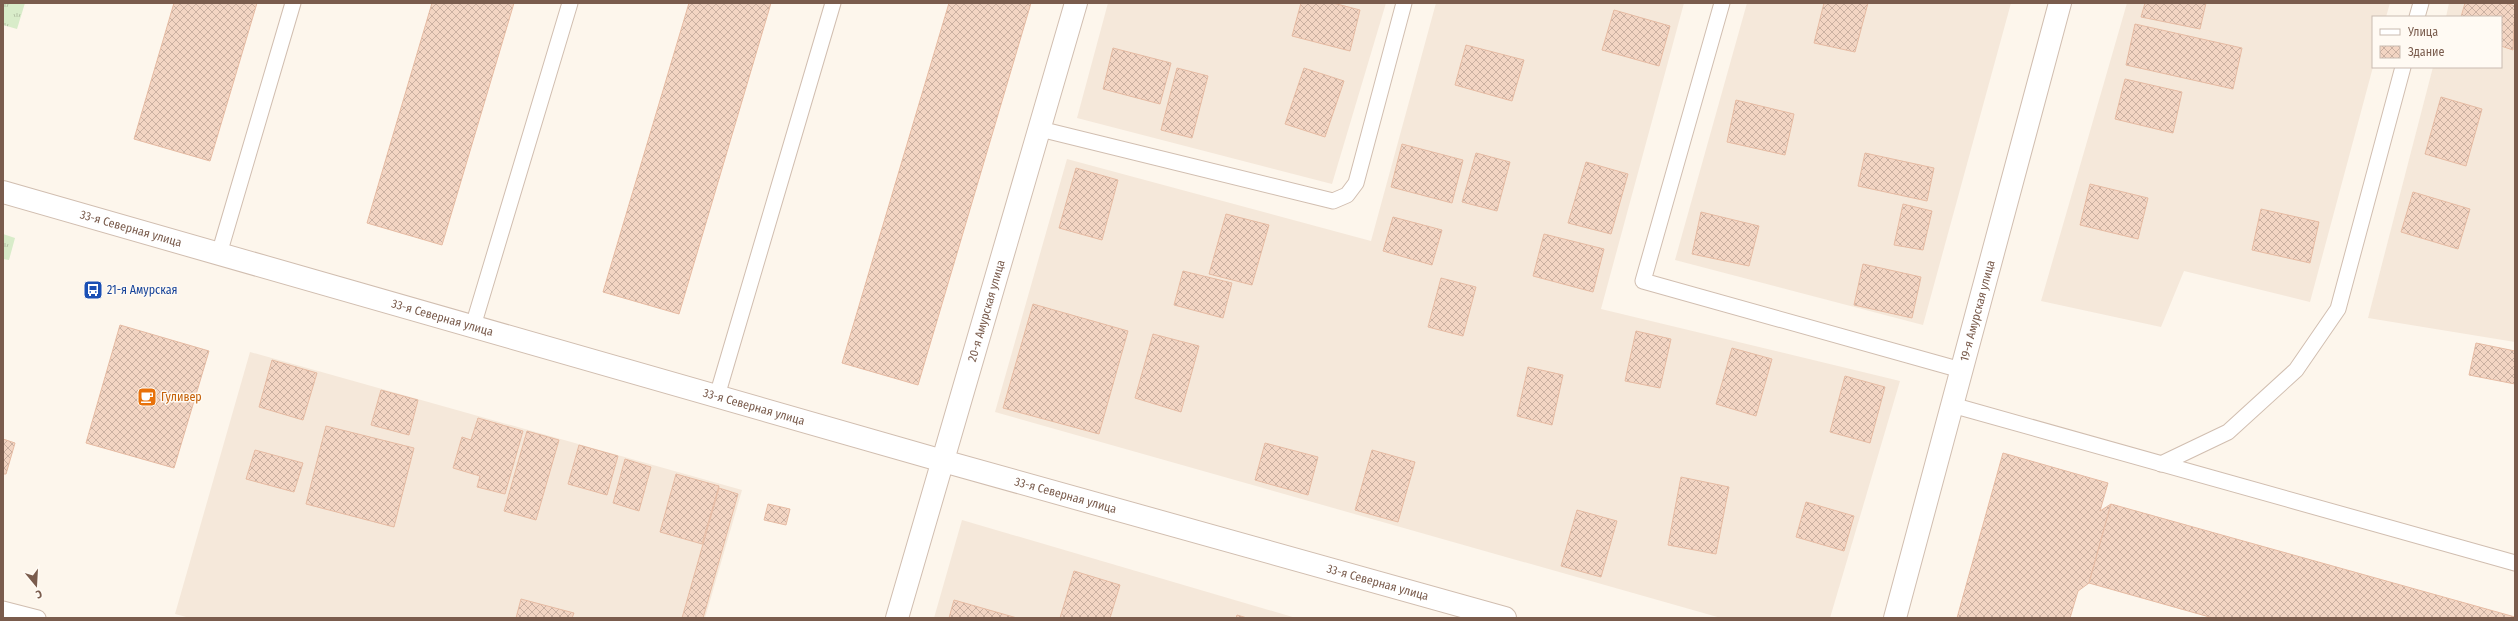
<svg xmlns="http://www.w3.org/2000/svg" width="2518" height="621" viewBox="0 0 2518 621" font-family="'Fira Sans Condensed',sans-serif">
<defs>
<pattern id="grass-tufts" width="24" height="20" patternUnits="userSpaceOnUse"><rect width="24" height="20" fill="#d8ecc9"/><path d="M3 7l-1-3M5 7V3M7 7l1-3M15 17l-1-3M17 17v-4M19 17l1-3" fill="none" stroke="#b4c2a5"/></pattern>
<pattern id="building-cross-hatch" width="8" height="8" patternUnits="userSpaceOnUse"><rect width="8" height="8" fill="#f3d5c3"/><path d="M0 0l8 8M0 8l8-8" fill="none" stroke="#cab0a1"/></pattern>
</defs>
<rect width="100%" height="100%" fill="#fdf6ec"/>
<g fill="#f5e8da">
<path d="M1108 3H1386L1332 184 1077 118Z"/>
<path d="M1436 3H1684L1601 309 1900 381 1830 618H1721L995 412 1067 159 1371 241Z"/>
<path d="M1747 3H2011L1923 325 1675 260Z"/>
<path d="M2127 3H2390L2386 17H2373V67L2310 302 2184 271 2161 327 2041 301Z"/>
<path d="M2449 3H2515V342L2368 318 2433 67H2501V17H2446Z"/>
<path d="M250 352 742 490 705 618H190L175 614Z"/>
<path d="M962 520 1296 618H934Z"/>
</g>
<g fill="url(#grass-tufts)">
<path d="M3 3H25L17 29 3 25Z"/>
<path d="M3 234 15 238 9 260 3 259Z"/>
</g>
<g fill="url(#building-cross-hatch)" stroke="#e6bba3">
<path d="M174 3H257L210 161 134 139Z"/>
<path d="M432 3H514L442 245 367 223Z"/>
<path d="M689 3H771L679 314 603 292Z"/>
<path d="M949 3H1031L918 385 842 363Z"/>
<path d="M1301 3H1333L1360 10 1350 51 1292 36Z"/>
<path d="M1824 3H1868L1855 52 1814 43Z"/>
<path d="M2145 3H2206L2200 29 2141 17Z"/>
<path d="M2465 3H2505L2515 6 2513 50 2501 46V17H2461Z"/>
<path d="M1614 10 1670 26 1659 66 1602 50Z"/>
<path d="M2135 24 2242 48 2233 89 2126 65Z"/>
<path d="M1466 45 1524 60 1512 101 1455 85Z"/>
<path d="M1113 48 1171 63 1160 104 1103 89Z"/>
<path d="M1177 68 1208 76 1192 138 1161 130Z"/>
<path d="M1304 68 1344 81 1325 137 1285 124Z"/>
<path d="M2125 79 2182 92 2173 133 2115 119Z"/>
<path d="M2441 97 2482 109 2466 166 2425 154Z"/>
<path d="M1736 100 1794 114 1785 155 1727 142Z"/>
<path d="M1402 144 1463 160 1452 203 1391 187Z"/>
<path d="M1476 153 1510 162 1497 211 1462 202Z"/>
<path d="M1865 153 1934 168 1927 201 1858 186Z"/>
<path d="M1586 162 1628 174 1611 234 1568 223Z"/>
<path d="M1076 168 1118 180 1102 240 1059 228Z"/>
<path d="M2090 184 2148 198 2138 239 2080 225Z"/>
<path d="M2413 192 2470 209 2458 249 2401 232Z"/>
<path d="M1903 204 1932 211 1923 250 1894 245Z"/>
<path d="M2261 209 2319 222 2310 263 2252 250Z"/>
<path d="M1701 212 1759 226 1749 266 1692 254Z"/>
<path d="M1226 214 1269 225 1252 285 1209 274Z"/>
<path d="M1393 217 1442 230 1432 265 1383 251Z"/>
<path d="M1544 234 1604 249 1593 292 1533 276Z"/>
<path d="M1863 264 1921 277 1912 318 1854 305Z"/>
<path d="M1183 271 1232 283 1223 318 1174 305Z"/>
<path d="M1441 278 1476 287 1463 336 1428 327Z"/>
<path d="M1033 304 1128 331 1099 434 1003 408Z"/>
<path d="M120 325 209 351 174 468 86 443Z"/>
<path d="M1636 331 1671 339 1660 388 1625 381Z"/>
<path d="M1153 334 1199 346 1181 412 1135 398Z"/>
<path d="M2476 343 2515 351V384L2469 375Z"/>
<path d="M1732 348 1772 359 1756 416 1716 404Z"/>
<path d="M272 360 317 373 303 420 259 407Z"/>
<path d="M1528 367 1563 375 1552 425 1517 416Z"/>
<path d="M1845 376 1885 387 1870 443 1830 432Z"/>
<path d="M381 390 418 400 409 435 371 425Z"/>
<path d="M478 418 523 431 505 494 477 487 480 476 453 468 462 437 471 440Z"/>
<path d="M326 426 414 448 394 527 306 504Z"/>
<path d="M527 431 559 440 536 520 504 511Z"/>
<path d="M3 439 15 443 6 474H3Z"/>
<path d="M1265 443 1318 457 1308 495 1255 480Z"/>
<path d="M579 445 618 456 607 495 568 484Z"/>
<path d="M255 450 303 463 294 492 246 479Z"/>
<path d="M1372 450 1415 462 1398 522 1355 510Z"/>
<path d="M2003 453 2108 483 2100 511 2111 504 2089 583 2078 591 2070 618H1957Z"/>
<path d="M625 459 651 467 639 511 613 503Z"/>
<path d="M676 474 719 486 702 544 660 532Z"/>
<path d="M1681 477 1729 487 1716 554 1668 545Z"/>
<path d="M719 488 738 494 703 618H682Z"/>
<path d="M1806 502 1854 516 1844 551 1796 537Z"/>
<path d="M768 504 790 509 786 525 764 520Z"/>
<path d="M2111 504 2515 617V618H2213L2089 583Z"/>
<path d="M1577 510 1617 521 1601 577 1561 566Z"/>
<path d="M1074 571 1120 585 1110 618H1060Z"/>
<path d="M521 599 574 613 572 618H516Z"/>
<path d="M954 600 1017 618H949Z"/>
<path d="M1237 615 1247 618H1236Z"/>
</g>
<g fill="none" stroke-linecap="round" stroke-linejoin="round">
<defs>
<g id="service">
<path d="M1722 3 1643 281 1961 370"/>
<path d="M2417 17 2421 3"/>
<path d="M1040 129 1333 201 1347 195 1356 183 1404 3"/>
<path d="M219 254 293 3"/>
<path d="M473 326 570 3"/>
<path d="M717 396 833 3"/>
<path d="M1952 405 2515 563"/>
<path d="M2161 464 2228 432 2296 370 2338 309 2403 67"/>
<path d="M3 609 38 618"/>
</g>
<g id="minor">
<path id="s1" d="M897 618 1076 3"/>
<path id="s2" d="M1895 618 2060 3"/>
</g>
<g id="tertiary">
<path id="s3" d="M3 192 943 461 1505 618"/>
</g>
</defs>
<use href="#service" stroke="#d1beb0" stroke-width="17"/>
<use href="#minor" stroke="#d1beb0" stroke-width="24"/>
<use href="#tertiary" stroke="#d1beb0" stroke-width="24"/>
<use href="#service" stroke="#fff" stroke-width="15"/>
<use href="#minor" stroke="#fff" stroke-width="22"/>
<use href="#tertiary" stroke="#fff" stroke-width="22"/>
</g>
<defs>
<symbol id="bus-square" viewBox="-11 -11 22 22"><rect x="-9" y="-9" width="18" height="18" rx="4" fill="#1a4fb4" stroke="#fffaf3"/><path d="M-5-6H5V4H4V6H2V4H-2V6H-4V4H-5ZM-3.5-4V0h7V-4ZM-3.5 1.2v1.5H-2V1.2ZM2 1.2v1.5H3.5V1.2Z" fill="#fff"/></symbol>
<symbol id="cafe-square" viewBox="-11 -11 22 22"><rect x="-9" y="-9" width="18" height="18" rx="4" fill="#e8710a" stroke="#fffaf3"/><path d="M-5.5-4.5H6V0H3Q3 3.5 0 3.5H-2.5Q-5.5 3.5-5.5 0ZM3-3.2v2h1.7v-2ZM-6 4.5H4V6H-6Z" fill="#fff"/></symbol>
</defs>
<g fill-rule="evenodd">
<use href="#bus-square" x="82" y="279" width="22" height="22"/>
<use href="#cafe-square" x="136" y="386" width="22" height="22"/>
</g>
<g text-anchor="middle" stroke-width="3" stroke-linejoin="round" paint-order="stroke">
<g font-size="12" fill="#7a5c4d" stroke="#fffaf3">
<text dy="4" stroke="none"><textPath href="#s3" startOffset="133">33-я Северная улица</textPath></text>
<text dy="4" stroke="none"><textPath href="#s1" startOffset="320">20-я Амурская улица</textPath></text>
<text dy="4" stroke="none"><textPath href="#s2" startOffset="318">19-я Амурская улица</textPath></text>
<text dy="4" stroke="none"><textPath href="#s3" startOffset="457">33-я Северная улица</textPath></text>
<text dy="4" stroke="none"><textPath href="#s3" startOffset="781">33-я Северная улица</textPath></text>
<text dy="4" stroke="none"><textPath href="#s3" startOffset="1105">33-я Северная улица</textPath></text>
<text dy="4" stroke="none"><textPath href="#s3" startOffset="1429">33-я Северная улица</textPath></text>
</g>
<g font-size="12" fill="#164399" stroke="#fffaf3" text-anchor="start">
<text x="107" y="294">21-я Амурская</text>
</g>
<g font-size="12" fill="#c56008" stroke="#fffaf3" text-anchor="start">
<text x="161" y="401">Гуливер</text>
</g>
</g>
<rect width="2518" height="621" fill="none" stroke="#7a5c4d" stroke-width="8"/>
<rect x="2372" y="16" width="130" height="52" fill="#fffaf3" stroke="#cabbb1"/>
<rect x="2380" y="29" width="20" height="6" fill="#ffffff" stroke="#cabbb1"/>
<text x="2408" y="36" font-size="12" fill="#7a5c4d">Улица</text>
<rect x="2380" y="46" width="20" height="12" fill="url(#building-cross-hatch)" stroke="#cabbb1"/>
<text x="2408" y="56" font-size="12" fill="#7a5c4d">Здание</text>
<g transform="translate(36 585) rotate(162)" stroke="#fffaf3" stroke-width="3" paint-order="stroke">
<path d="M0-3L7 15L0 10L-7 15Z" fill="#7a5c4d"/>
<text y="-6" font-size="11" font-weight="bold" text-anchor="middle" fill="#7a5c4d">С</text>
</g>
</svg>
